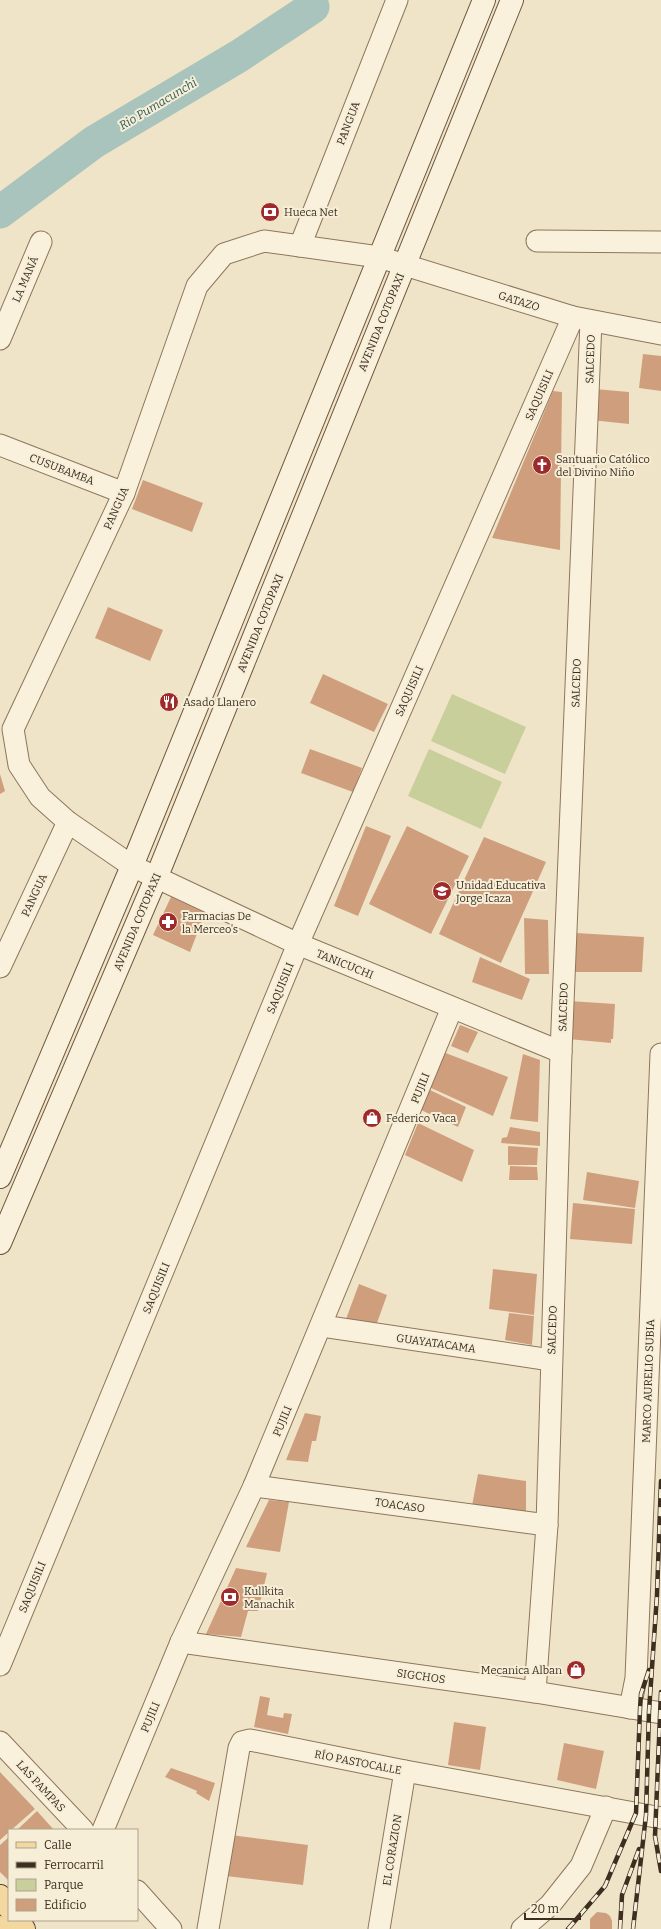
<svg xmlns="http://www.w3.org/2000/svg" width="661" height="1929" viewBox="0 0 661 1929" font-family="Bitter,serif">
<rect width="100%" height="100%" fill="#f0e4c8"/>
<g fill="#c9cf9b">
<path d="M452 694 526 727 505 774 431 741Z"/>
<path d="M429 749 502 782 481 829 408 796Z"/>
</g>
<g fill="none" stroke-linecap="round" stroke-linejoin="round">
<path stroke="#a9c4bc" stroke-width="33" d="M0 212 94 142 239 56 313 7 311 0"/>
</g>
<g fill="#cf9f7d">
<path d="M643 354 661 356V391L639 388Z"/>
<path d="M595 389 629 392V424L591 420Z"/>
<path d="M553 391 562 392 560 550 492 538Z"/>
<path d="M143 480 203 503 192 532 132 509Z"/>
<path d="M108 607 163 630 150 661 95 638Z"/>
<path d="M323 674 388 704 374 732 310 703Z"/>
<path d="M310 749 362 768 353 792 301 773Z"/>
<path d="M0 774 5 791 0 794Z"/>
<path d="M366 826 391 836 358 916 334 906Z"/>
<path d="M407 826 469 856 431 934 369 904Z"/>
<path d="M484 837 546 862 501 963 439 934Z"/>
<path d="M171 897 205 913 190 952 153 935Z"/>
<path d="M524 918 548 920 549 974H525Z"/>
<path d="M576 933 644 937 642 972H575Z"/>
<path d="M480 957 530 979 522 1000 472 982Z"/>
<path d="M569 1001 615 1004 613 1039H611V1043L568 1039Z"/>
<path d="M460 1025 478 1032 468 1053 451 1046Z"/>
<path d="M443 1052 508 1077 493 1116 429 1087Z"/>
<path d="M523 1054 540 1060 538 1122 510 1119Z"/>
<path d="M430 1090 466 1107 458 1127 421 1110Z"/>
<path d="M418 1123 474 1150 462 1182 405 1155Z"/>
<path d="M510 1127 540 1132V1146L501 1143 502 1138 507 1137Z"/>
<path d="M508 1146 538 1148 537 1165H508Z"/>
<path d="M510 1166 537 1167 538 1180H509Z"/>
<path d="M587 1172 639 1181 635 1208 583 1200Z"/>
<path d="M573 1203 635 1209 632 1244 570 1239Z"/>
<path d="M493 1269 537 1274 534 1315 489 1309Z"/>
<path d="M359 1284 387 1295 377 1323 346 1319Z"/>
<path d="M509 1313 534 1316 532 1345 505 1340Z"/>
<path d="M305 1413 321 1416 316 1441H312L308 1462 286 1460Z"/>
<path d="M478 1474 526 1481V1514L472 1506Z"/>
<path d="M269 1500 289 1502 280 1552 246 1547Z"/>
<path d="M236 1568 267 1573 258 1611H248L241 1637 206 1634Z"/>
<path d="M260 1696 270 1698 267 1715 283 1718 284 1713 292 1714 288 1734 254 1727Z"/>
<path d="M454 1722 486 1727 480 1770 448 1765Z"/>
<path d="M564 1743 604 1751 596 1789 557 1780Z"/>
<path d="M171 1768 215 1783 209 1801 196 1793 197 1791 165 1777Z"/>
<path d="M0 1772 35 1809 0 1840Z"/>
<path d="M37 1811 54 1830H17Z"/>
<path d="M231 1835 308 1845 303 1885 226 1876Z"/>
<path d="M9 1837V1881L0 1872V1845Z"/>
<path d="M597 1912 606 1913 610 1916 612 1921V1929H590V1919Z"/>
</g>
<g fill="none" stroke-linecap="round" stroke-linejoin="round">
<defs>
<g id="minor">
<path d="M537 241 661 242"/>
<path d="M300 246 397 0"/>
<path d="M0 339 41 242"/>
<path d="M0 445 124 493"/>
<path d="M0 967 68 822"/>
<path d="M561 1052 298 944 132 866 68 822 40 797 19 765 13 729 124 493 197 286 224 254 264 241 379 257 573 317 661 334"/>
<path d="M322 1326 551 1360"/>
<path d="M254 1486 547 1525"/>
<path d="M181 1642 535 1692 661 1713"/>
<path d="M0 1665 298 944 573 317"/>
<path d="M535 1692 547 1525 561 1052 591 321"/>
<path d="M630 1708 636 1678 661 1054"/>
<path d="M0 1742 83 1830"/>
<path d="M103 1830 181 1642 254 1486 452 1008"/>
<path d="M137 1891 171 1929"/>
<path d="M208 1929 239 1748 242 1742 250 1740 405 1771 661 1818"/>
<path d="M379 1929 405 1771"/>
<path d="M522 1929 550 1905 581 1866 606 1807"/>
</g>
<g id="secondary">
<path d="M0 1177 132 866 484 0"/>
<path d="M0 1243 157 876 512 0"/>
</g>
<g id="primary">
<path d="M0 1896 9 1908"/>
<path d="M18 1920 24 1929"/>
<path d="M0 1927 1 1929"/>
</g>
</defs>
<use href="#minor" stroke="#8d765c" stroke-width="23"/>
<use href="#secondary" stroke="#6f573f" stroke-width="24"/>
<use href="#primary" stroke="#5b4430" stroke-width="24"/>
<use href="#minor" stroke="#faf1dc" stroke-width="21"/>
<use href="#secondary" stroke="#faf1dc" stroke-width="22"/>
<use href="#primary" stroke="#f3d9a0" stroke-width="22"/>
<defs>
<g id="rail">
<path d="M661 1692 655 1836 661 1871"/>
<path d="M568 1929 605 1886 636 1813 640 1709 641 1694 649 1670"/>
<path d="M620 1929 622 1895 639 1849"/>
<path d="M633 1929 646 1815 649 1711 657 1595 661 1481"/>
</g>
</defs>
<use href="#rail" stroke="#3d2e20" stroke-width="4.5"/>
<use href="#rail" stroke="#f7eed8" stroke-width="3" stroke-dasharray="9" stroke-linecap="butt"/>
</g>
<defs>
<symbol id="bank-disc" viewBox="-11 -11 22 22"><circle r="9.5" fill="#9e2a2b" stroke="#f7eed8"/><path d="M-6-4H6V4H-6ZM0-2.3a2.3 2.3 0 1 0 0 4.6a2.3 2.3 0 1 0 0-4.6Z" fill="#fff"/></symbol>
<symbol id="church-disc" viewBox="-11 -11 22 22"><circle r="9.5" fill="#9e2a2b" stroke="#f7eed8"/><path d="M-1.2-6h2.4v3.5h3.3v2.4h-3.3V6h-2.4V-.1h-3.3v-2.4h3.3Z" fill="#fff"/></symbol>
<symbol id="restaurant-disc" viewBox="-11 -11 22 22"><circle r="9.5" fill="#9e2a2b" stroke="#f7eed8"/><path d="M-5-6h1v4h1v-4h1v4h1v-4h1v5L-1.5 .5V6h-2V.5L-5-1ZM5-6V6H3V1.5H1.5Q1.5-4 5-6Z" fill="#fff"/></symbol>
<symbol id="school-disc" viewBox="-11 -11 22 22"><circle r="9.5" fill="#9e2a2b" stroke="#f7eed8"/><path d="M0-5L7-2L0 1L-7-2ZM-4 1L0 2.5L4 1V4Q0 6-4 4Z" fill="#fff"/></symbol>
<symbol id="pharmacy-disc" viewBox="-11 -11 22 22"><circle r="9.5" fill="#9e2a2b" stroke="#f7eed8"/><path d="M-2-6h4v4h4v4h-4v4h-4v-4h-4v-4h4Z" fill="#fff"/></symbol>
<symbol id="shop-disc" viewBox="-11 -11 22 22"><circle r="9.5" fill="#9e2a2b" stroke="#f7eed8"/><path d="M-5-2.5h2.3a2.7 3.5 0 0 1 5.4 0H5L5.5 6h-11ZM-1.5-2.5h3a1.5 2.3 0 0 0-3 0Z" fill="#fff"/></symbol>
</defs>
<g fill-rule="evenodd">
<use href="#bank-disc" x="259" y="201" width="22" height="22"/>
<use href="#church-disc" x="531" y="454" width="22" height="22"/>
<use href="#restaurant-disc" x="158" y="691" width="22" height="22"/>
<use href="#school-disc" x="431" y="880" width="22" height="22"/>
<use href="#pharmacy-disc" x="157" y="911" width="22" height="22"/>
<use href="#shop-disc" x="361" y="1107" width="22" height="22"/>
<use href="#bank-disc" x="219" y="1586" width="22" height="22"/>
<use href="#shop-disc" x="565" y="1659" width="22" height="22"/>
</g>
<g text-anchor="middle" stroke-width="4" stroke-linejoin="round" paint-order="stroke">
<g font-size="11" fill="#3d2e20" stroke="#f7eed8">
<text transform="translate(348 123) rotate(-69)" y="4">PANGUA</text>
<text transform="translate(25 279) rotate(-67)" y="4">LA MANÁ</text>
<text transform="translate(519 301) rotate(17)" y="4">GATAZO</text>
<text transform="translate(381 322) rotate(-68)" y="4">AVENIDA COTOPAXI</text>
<text transform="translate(590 359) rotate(-88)" y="4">SALCEDO</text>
<text transform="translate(539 395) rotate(-66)" y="4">SAQUISILI</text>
<text transform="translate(62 469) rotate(21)" y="4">CUSUBAMBA</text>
<text transform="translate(116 508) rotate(-66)" y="4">PANGUA</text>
<text transform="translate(260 623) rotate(-68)" y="4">AVENIDA COTOPAXI</text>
<text transform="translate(576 683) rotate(-88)" y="4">SALCEDO</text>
<text transform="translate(409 691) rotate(-66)" y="4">SAQUISILI</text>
<text transform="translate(34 895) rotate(-65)" y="4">PANGUA</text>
<text transform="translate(137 922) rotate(-67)" y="4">AVENIDA COTOPAXI</text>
<text transform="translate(345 964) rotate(22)" y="4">TANICUCHI</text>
<text transform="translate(280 988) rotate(-68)" y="4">SAQUISILI</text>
<text transform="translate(563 1007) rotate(-88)" y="4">SALCEDO</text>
<text transform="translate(420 1088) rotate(-68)" y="4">PUJILI</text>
<text transform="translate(156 1288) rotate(-68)" y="4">SAQUISILI</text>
<text transform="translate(552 1330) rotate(-88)" y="4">SALCEDO</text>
<text transform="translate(436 1343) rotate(8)" y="4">GUAYATACAMA</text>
<text transform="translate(648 1381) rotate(-88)" y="4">MARCO AURELIO SUBIA</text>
<text transform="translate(282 1421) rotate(-67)" y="4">PUJILI</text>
<text transform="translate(400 1505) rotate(8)" y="4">TOACASO</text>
<text transform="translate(32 1587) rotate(-68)" y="4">SAQUISILI</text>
<text transform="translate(421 1676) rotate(8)" y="4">SIGCHOS</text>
<text transform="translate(150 1717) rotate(-67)" y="4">PUJILI</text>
<text transform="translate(358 1762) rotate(11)" y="4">RÍO PASTOCALLE</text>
<text transform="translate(41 1786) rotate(47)" y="4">LAS PAMPAS</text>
<text transform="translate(392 1850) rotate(-81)" y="4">EL CORAZION</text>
</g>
<g font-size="11" fill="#3d2e20" stroke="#f7eed8" text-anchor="start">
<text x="284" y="216">Hueca Net</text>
<text x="556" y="463">Santuario Católico<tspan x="556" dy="13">del Divino Niño</tspan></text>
<text x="183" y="706">Asado Llanero</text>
<text x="456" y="889">Unidad Educativa<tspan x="456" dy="13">Jorge Icaza</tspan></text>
<text x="182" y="920">Farmacias De<tspan x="182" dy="13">la Merceo's</tspan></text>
<text x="386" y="1122">Federico Vaca</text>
<text x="244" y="1595">Kullkita<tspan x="244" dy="13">Manachik</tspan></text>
<text x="562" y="1674" text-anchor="end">Mecanica Alban</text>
</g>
<g font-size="12" font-style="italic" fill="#2f5d5a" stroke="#f7eed8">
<text transform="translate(158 104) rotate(-31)" y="4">Rio Pumacunchi</text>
</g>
</g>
<rect x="8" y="1829" width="130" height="92" fill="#f7eed8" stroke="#ada18e"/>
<rect x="16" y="1842" width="20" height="6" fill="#f3d9a0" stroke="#ada18e"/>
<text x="44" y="1849" font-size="12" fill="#3d2e20">Calle</text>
<rect x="16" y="1862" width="20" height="6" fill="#3d2e20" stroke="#ada18e"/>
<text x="44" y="1869" font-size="12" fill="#3d2e20">Ferrocarril</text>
<rect x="16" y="1879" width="20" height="12" fill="#c9cf9b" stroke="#ada18e"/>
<text x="44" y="1889" font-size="12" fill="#3d2e20">Parque</text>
<rect x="16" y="1899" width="20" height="12" fill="#cf9f7d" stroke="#ada18e"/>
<text x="44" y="1909" font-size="12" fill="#3d2e20">Edificio</text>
<path d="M525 1913v6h55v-6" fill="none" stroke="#3d2e20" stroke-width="2"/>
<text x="531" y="1913" font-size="12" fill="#3d2e20" stroke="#f7eed8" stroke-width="3" paint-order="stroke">20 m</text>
</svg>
